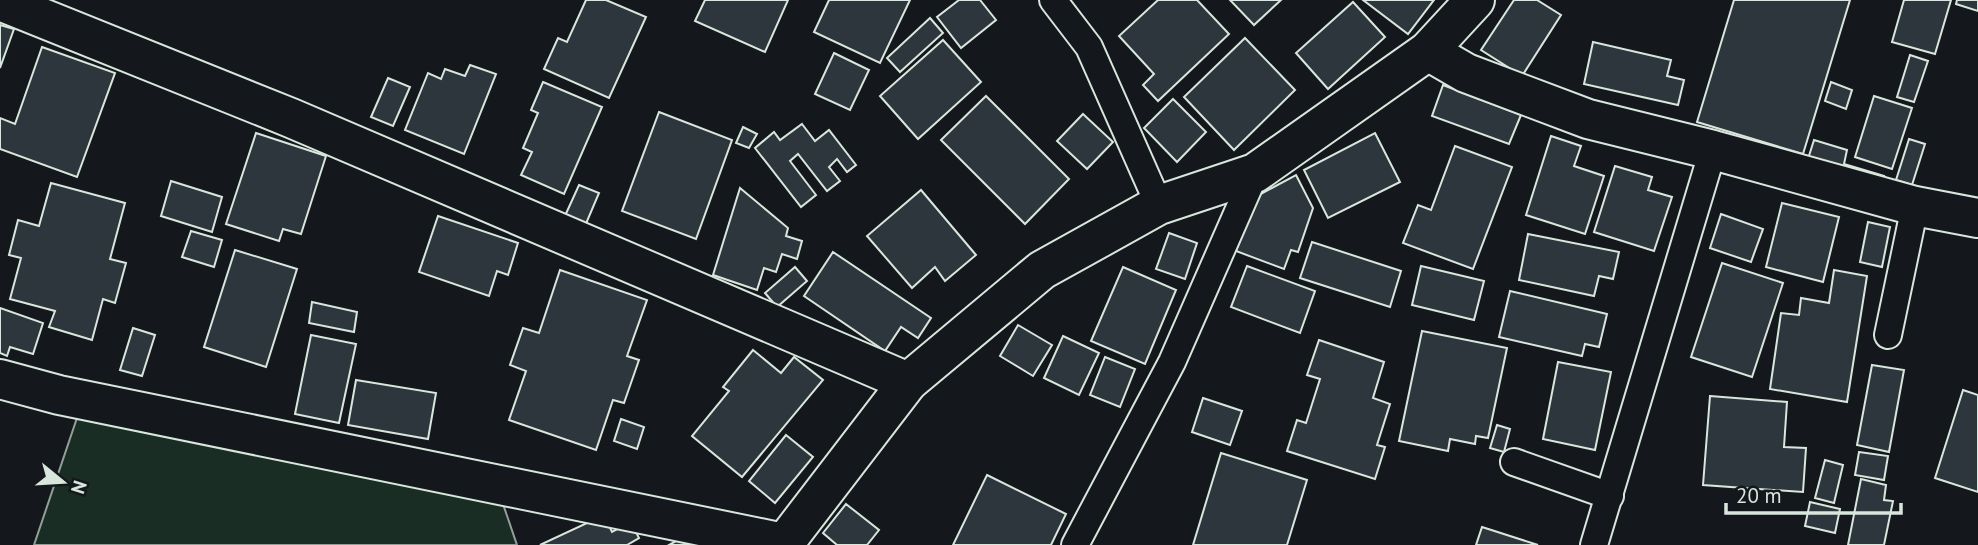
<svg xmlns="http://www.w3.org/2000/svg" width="1978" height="545" viewBox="0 0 1978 545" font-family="'PT Sans',sans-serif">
<rect width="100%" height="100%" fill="#14181c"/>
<path fill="#1a2d24" stroke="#939e99" stroke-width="2" d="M77 418 503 504 517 545H34Z"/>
<g fill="#2c363c" stroke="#d8e6dc" stroke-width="2">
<path d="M586 0H606L646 17 609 98 544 69 558 38 567 42Z"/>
<path d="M705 0H788L765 52 695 21Z"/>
<path d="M829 0H910L880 63 814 32Z"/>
<path d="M959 0H980L996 20 961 48 937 17Z"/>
<path d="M1158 0H1197L1229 34 1158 101 1143 85 1154 74 1119 36Z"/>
<path d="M1230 0H1281L1254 25Z"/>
<path d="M1363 0H1434L1408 34Z"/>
<path d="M1514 0H1537L1561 15 1522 76 1481 50Z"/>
<path d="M1734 0H1850L1803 154 1697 122Z"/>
<path d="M1904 0H1951L1935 54 1892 42Z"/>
<path d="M1957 0H1978V11L1956 4Z"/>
<path d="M1353 2 1385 37 1328 89 1296 53Z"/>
<path d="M930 18 943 33 900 72 887 58Z"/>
<path d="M0 25 14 29 0 68Z"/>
<path d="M1245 38 1295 90 1234 150 1184 97Z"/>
<path d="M943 40 981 82 918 139 880 96Z"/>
<path d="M1593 42 1671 60 1667 76 1684 80 1678 105 1584 84Z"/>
<path d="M42 47 115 73 77 177 0 149V118L15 124Z"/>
<path d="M834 53 869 70 850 110 815 94Z"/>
<path d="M1910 55 1928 61 1914 102 1897 97Z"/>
<path d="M470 65 496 74 464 154 405 130 428 73 441 79 445 69 465 76Z"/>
<path d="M388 78 410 87 393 126 371 117Z"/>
<path d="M543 82 602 107 564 194 521 175 532 152 523 148 538 113 531 110Z"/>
<path d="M1831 82 1852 90 1846 109 1825 101Z"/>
<path d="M1443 85 1521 115 1509 144 1432 116Z"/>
<path d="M986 96 1069 179 1025 224 941 140Z"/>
<path d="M1874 96 1912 108 1892 169 1855 157Z"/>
<path d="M1173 99 1206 132 1177 162 1144 128Z"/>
<path d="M659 112 732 140 696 239 622 211Z"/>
<path d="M1083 114 1113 142 1087 169 1057 141Z"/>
<path d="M802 124 815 141 829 130 856 165 847 172 837 159 829 167 840 181 827 191 798 154 790 161 816 195 801 207 755 148 774 132 780 140Z"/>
<path d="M743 127 757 134 749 148 736 143Z"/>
<path d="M256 133 326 156 301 234 283 229 279 241 226 224Z"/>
<path d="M1375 133 1400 182 1328 218 1304 170Z"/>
<path d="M1551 136 1581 146 1574 166 1604 176 1585 234 1526 215Z"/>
<path d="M1909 139 1925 144 1912 185 1896 180Z"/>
<path d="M1814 140 1847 150 1844 164 1884 176 1881 185 1807 162Z"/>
<path d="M1455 146 1512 167 1473 269 1403 243 1418 205 1431 210Z"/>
<path d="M1615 166 1652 177 1648 190 1672 197 1654 251 1594 232Z"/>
<path d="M1296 175 1313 208 1298 252 1291 250 1284 269 1236 251 1257 196Z"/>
<path d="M171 181 222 197 212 232 161 216Z"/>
<path d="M51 183 125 203 110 259 126 263 115 303 103 299 92 340 49 327 55 311 10 299 21 258 9 255 18 220 39 226Z"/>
<path d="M579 185 599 193 585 226 564 218Z"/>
<path d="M740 188 788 228 786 236 802 241 797 259 782 254 776 272 764 268 757 290 713 275Z"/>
<path d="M921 190 976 255 945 281 935 267 912 288 867 236Z"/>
<path d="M1782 203 1839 217 1823 282 1766 267Z"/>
<path d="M1721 214 1763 229 1751 262 1710 248Z"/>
<path d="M438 216 518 243 508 275 497 271 489 296 419 272Z"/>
<path d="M1868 222 1890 227 1882 267 1860 262Z"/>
<path d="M191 231 222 240 214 267 182 257Z"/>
<path d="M1169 233 1197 243 1185 279 1156 269Z"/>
<path d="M1528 234 1619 252 1613 279 1599 276 1594 296 1519 280Z"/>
<path d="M1312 242 1401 271 1390 307 1300 278Z"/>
<path d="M235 250 297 269 266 367 204 347Z"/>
<path d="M833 252 931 318 918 338 901 327 885 351 804 296Z"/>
<path d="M1722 263 1783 283 1752 377 1691 357Z"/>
<path d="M1247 266 1315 291 1300 333 1231 307Z"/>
<path d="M1421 266 1484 281 1474 320 1412 305Z"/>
<path d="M795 267 807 281 777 307 765 293Z"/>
<path d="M1123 267 1176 290 1145 364 1091 341Z"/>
<path d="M560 270 647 300 627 356 639 360 624 403 613 400 596 450 509 420 526 371 510 365 523 328 539 333Z"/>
<path d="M1834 270 1867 276 1847 402 1770 389 1781 313 1799 315 1801 298 1829 303Z"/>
<path d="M1510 291 1607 314 1599 347 1585 344 1582 356 1499 337Z"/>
<path d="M312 302 357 312 354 332 309 323Z"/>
<path d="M0 308 43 323 33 354 10 347 7 356 0 353Z"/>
<path d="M1018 325 1052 345 1033 376 1000 356Z"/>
<path d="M133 328 155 335 142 376 120 370Z"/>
<path d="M1422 331 1507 348 1488 438 1476 436 1475 444 1450 439 1448 451 1399 441Z"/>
<path d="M311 335 356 344 339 423 295 414Z"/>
<path d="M1063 336 1099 353 1079 395 1044 378Z"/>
<path d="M1319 340 1384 362 1373 398 1390 404 1377 445 1385 447 1375 479 1287 451 1297 420 1306 423 1320 379 1307 375Z"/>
<path d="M753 350 781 373 794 357 823 380 742 477 692 436 729 391 723 387Z"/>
<path d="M1105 357 1135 369 1120 407 1090 395Z"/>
<path d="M1558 362 1611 372 1595 450 1543 439Z"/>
<path d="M1872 365 1904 370 1889 452 1857 445Z"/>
<path d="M356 380 436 393 428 439 348 425Z"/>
<path d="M1963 390 1978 395V492L1935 478Z"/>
<path d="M1710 396 1787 402 1784 447 1806 448 1803 492 1703 485Z"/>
<path d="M1203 398 1242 411 1230 445 1192 432Z"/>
<path d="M621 419 644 427 637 449 614 441Z"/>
<path d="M1497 425 1510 429 1504 452 1490 448Z"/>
<path d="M786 435 813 457 775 503 749 481Z"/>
<path d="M1859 452 1888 456 1884 480 1855 475Z"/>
<path d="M1221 453 1307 480 1287 545H1193Z"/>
<path d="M1825 460 1843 465 1834 503 1815 498Z"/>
<path d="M987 475 1066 514 1051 545H953Z"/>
<path d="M1861 479 1886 485 1884 500 1893 501 1884 545H1848Z"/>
<path d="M1810 502 1840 509 1835 533 1805 526Z"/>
<path d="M846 504 879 530 867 545H837L823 533Z"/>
<path d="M604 515 612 532 631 522 639 538 627 545H540Z"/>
<path d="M1482 527 1538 545H1476Z"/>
<path d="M687 535 692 545H669Z"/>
</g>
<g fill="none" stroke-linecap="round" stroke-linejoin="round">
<defs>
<g id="lane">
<path d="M1053 0 1089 47 1159 205"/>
<path d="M1888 335 1915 206"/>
<path d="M1514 462 1610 496"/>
<path d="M1075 545 1172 362 1255 173"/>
<path d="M1594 545 1713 150"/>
</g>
<g id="street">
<path d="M0 1 291 118 908 382"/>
<path d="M1428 51 1466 73 1588 119 1713 150 1915 206 1978 218"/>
<path d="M0 379 59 395 784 543"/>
<path d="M783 545 908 382 1042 270 1159 205 1255 173 1428 51 1475 0"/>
</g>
</defs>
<use href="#lane" stroke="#d8e6dc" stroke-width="30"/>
<use href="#street" stroke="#d8e6dc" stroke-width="42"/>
<use href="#lane" stroke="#14181c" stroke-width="26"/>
<use href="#street" stroke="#14181c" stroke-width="38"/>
</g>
<g transform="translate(63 482) rotate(108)" stroke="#14181c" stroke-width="5" paint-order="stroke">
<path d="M0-5L12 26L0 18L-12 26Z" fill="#d8e6dc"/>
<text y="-10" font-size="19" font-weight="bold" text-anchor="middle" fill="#d8e6dc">N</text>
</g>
<path d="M1726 503v10h175v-10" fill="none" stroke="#d8e6dc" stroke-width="3.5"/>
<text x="1736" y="503" font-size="21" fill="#d8e6dc" stroke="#14181c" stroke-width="5" paint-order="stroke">20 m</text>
</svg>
